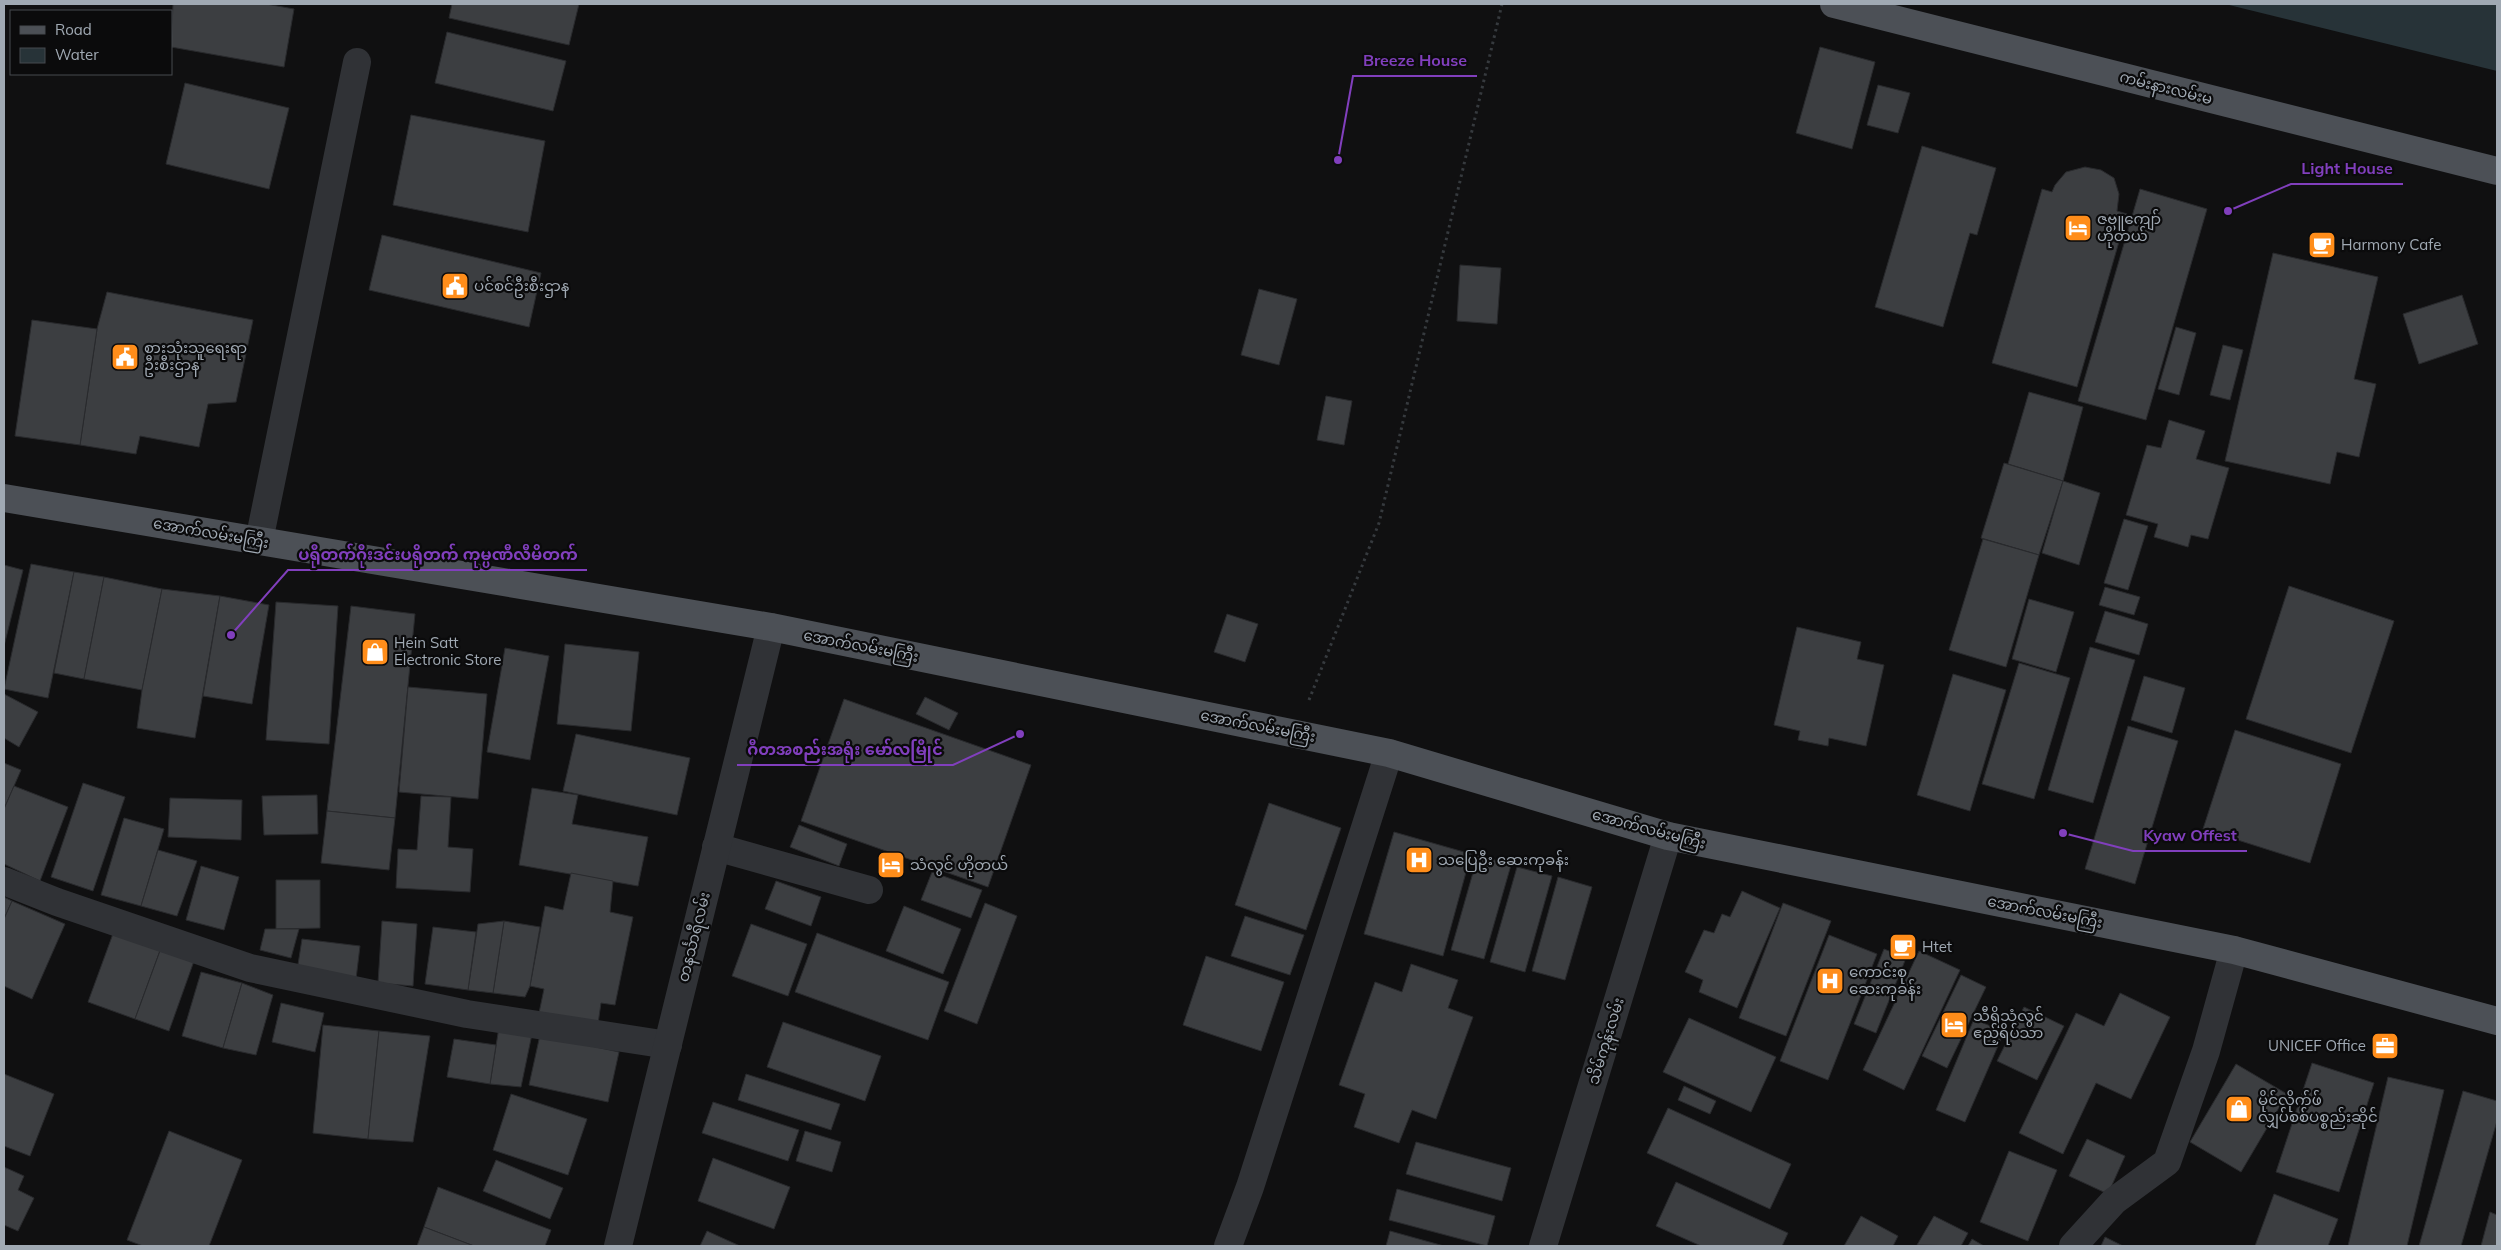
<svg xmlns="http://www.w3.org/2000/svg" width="2501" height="1250" viewBox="0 0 2501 1250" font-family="Mulish,'Noto Sans Myanmar',sans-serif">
<rect width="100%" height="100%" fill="#101011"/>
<path fill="#273338" d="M2225 4H2497V71Z"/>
<g fill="#3c3e41" stroke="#292a2d">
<path d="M173 4H266L294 9 284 67 171 47Z"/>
<path d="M452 4H579L569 45 449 18Z"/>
<path d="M447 32 566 61 553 111 435 83Z"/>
<path d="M1820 47 1875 62 1852 149 1796 133Z"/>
<path d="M185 83 289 108 269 189 166 164Z"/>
<path d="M1878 85 1910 93 1898 133 1867 125Z"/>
<path d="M411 115 545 141 528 232 393 205Z"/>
<path d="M1922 146 1996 168 1977 235 1970 233 1943 327 1875 307Z"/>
<path d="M2085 167 2101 170 2114 178 2119 194 2117 211 2127 214 2077 387 1992 363 2042 189 2052 192 2055 185 2066 172Z"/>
<path d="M2140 189 2207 209 2146 420 2078 401Z"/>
<path d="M382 235 541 273 529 327 369 290Z"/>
<path d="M2273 253 2378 277 2354 379 2376 384 2359 457 2337 452 2330 484 2225 461Z"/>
<path d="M1460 265 1501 268 1497 324 1457 321Z"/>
<path d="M1259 289 1297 299 1279 365 1241 355Z"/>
<path d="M107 292 253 320 236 402 208 404 199 447 140 436 136 454 80 445 97 329Z"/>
<path d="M2462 295 2478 344 2419 364 2403 314Z"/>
<path d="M32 320 97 329 80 445 15 436Z"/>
<path d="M2176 327 2196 333 2179 395 2158 389Z"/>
<path d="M2223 345 2243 350 2230 400 2210 395Z"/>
<path d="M2029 392 2083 407 2063 481 2008 464Z"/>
<path d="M1326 396 1352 401 1344 445 1317 440Z"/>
<path d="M2169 420 2205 431 2196 459 2229 468 2208 539 2191 535 2188 547 2154 537 2158 524 2126 515 2147 445 2161 448Z"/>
<path d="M2004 463 2063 481 2039 555 1981 538Z"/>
<path d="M2063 481 2100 493 2079 565 2042 553Z"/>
<path d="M2124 519 2148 526 2128 590 2104 583Z"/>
<path d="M1983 539 2039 555 2006 667 1949 650Z"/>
<path d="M31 564 74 572 48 698 4 689Z"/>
<path d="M4 565 23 570 4 646Z"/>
<path d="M74 572 104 577 84 679 54 673Z"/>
<path d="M104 577 162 589 142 690 84 679Z"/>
<path d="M2289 586 2394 621 2351 753 2246 719Z"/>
<path d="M2105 587 2140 597 2134 615 2099 605Z"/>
<path d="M162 589 220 596 195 738 137 728 142 690Z"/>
<path d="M220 596 269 605 252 704 203 696Z"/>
<path d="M2029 599 2074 612 2056 672 2012 659Z"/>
<path d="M276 602 338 606 329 744 266 740Z"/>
<path d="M351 606 415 614 395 818 327 811Z"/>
<path d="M2105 611 2148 624 2139 655 2095 642Z"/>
<path d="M1227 614 1258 624 1245 662 1214 652Z"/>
<path d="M1797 627 1861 642 1857 659 1884 665 1866 746 1829 738 1828 746 1798 740 1800 731 1774 725Z"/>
<path d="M565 644 639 652 631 731 557 724Z"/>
<path d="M2090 647 2135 660 2093 803 2048 790Z"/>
<path d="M505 648 549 656 530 760 487 752Z"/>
<path d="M2019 663 2070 678 2034 799 1982 784Z"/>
<path d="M1953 674 2006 690 1970 811 1917 795Z"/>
<path d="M2144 676 2185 688 2172 733 2131 720Z"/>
<path d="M408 687 487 694 478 799 399 792Z"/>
<path d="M4 694 38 712 19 747 4 738Z"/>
<path d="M925 697 958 713 949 730 916 714Z"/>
<path d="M844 699 1031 765 988 887 801 821Z"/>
<path d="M2128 726 2178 741 2135 884 2085 869Z"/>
<path d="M2235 730 2341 764 2310 863 2203 829Z"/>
<path d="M576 734 690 758 677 815 563 791Z"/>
<path d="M4 763 21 770 4 809Z"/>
<path d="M83 783 125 797 93 891 51 877Z"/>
<path d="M14 786 68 807 40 881 4 864V809Z"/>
<path d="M532 788 578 795 572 824 648 837 638 886 519 865Z"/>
<path d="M317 795 318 834 264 835 262 796Z"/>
<path d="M421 796 451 797 448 847 473 849 470 892 396 888 398 849 417 850Z"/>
<path d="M170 798 242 800 241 840 168 837Z"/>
<path d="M1269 803 1341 828 1306 930 1235 905Z"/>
<path d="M327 811 395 818 389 870 321 863Z"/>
<path d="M124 818 164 829 141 906 101 895Z"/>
<path d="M799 825 847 844 839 866 790 847Z"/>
<path d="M1394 832 1471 854 1443 956 1364 934Z"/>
<path d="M158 850 197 861 177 916 141 906Z"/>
<path d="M1478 855 1511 865 1484 959 1451 950Z"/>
<path d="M201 866 239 877 224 930 186 920Z"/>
<path d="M1517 867 1552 876 1525 972 1490 962Z"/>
<path d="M932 872 982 890 971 918 921 900Z"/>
<path d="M571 873 613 881 610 912 633 917 615 1005 601 1003 598 1024 539 1013 544 989 530 986 545 906 563 910Z"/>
<path d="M1558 877 1592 887 1565 980 1532 971Z"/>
<path d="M276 880H320V928L276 929Z"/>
<path d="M776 881 821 897 811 926 765 909Z"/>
<path d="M1742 891 1780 908 1737 1008 1699 992 1703 980 1685 972 1704 930 1714 933 1722 914 1730 917Z"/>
<path d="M4 897 12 901 4 919Z"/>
<path d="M12 901 65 924 32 999 4 986V919Z"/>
<path d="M985 903 1017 916 977 1024 944 1011Z"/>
<path d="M1783 903 1831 921 1786 1036 1739 1018Z"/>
<path d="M904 906 961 929 943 974 886 951Z"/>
<path d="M1245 916 1304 935 1290 975 1231 956Z"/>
<path d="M382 921 417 924 413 986 378 983Z"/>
<path d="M504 921 540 927 530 986 525 997 493 993Z"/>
<path d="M504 921 493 993 468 990 478 924Z"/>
<path d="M751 924 807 944 788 996 732 976Z"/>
<path d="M433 927 476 932 468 990 425 984Z"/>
<path d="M265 929H299L291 958 260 950Z"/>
<path d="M114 931 161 948 135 1019 88 1002Z"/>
<path d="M817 933 949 982 928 1040 795 992Z"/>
<path d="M1829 935 1877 954 1828 1080 1780 1061Z"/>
<path d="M302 939 360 946 356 979 297 971Z"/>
<path d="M161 948 194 961 169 1031 135 1019Z"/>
<path d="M1884 949 1906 958 1876 1033 1854 1024Z"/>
<path d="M1919 951 1960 970 1904 1090 1863 1070Z"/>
<path d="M1206 956 1284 982 1261 1051 1183 1025Z"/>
<path d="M1411 964 1458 980 1448 1008 1473 1017 1436 1119 1412 1110 1399 1143 1354 1127 1365 1094 1339 1085 1375 982 1402 992Z"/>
<path d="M201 972 242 983 223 1048 182 1036Z"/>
<path d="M1961 975 1986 987 1947 1068 1922 1056Z"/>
<path d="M242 983 273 995 256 1055 223 1048Z"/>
<path d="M2120 993 2170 1017 2131 1099 2096 1083 2063 1154 2019 1133 2076 1013 2104 1026Z"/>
<path d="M281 1003 324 1013 315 1052 272 1042Z"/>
<path d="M2024 1007 2064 1026 2037 1080 1997 1061Z"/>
<path d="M1689 1018 1776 1057 1751 1112 1663 1072Z"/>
<path d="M1974 1019 2004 1032 1965 1122 1936 1110Z"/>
<path d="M783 1022 881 1056 865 1101 767 1067Z"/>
<path d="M323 1025 379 1031 368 1139 313 1133Z"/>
<path d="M499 1027 532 1034 521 1087 490 1084Z"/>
<path d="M379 1031 430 1036 413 1142 368 1139Z"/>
<path d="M540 1035 619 1052 608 1102 529 1085Z"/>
<path d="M454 1039 496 1045 490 1084 447 1077Z"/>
<path d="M2312 1063 2374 1083 2339 1192 2276 1172Z"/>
<path d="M2236 1064 2287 1094 2241 1172 2190 1142Z"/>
<path d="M4 1074 54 1094 30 1156 4 1146Z"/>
<path d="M746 1074 840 1104 831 1130 738 1100Z"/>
<path d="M2388 1077 2444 1090 2407 1246H2348Z"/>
<path d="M1684 1086 1716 1101 1710 1114 1678 1100Z"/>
<path d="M2463 1091 2497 1101V1121L2461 1246H2419Z"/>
<path d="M511 1094 587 1119 568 1175 493 1150Z"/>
<path d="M713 1102 799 1130 788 1161 702 1133Z"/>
<path d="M1668 1108 1791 1164 1770 1209 1647 1153Z"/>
<path d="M169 1131 242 1160 209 1246H143L127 1240Z"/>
<path d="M805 1131 841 1142 832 1172 796 1161Z"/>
<path d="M2087 1139 2125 1156 2108 1194 2069 1176Z"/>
<path d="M1416 1142 1511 1168 1502 1201 1406 1174Z"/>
<path d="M2009 1151 2057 1170 2028 1241 1980 1222Z"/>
<path d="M713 1158 790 1187 774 1229 698 1201Z"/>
<path d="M496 1160 563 1188 550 1219 483 1191Z"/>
<path d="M4 1167 24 1176 18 1190 34 1198 18 1231 4 1225Z"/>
<path d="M1676 1182 1788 1233 1782 1246H1701L1656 1226Z"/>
<path d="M438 1187 551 1230 545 1246H474L424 1227Z"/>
<path d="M1397 1189 1495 1216 1487 1246 1389 1220Z"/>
<path d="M2274 1194 2338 1219 2328 1246H2255Z"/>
<path d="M2490 1212 2497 1215V1246H2481Z"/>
<path d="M1861 1216 1898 1236 1893 1246H1844Z"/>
<path d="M1934 1216 1968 1233 1961 1246 1917 1245Z"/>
<path d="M424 1227 474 1246H417Z"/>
<path d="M707 1231 740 1246H700Z"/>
<path d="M1390 1231 1444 1246H1386Z"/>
<path d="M2105 1237 2123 1246H2101Z"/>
<path d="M1972 1239 1984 1246H1968Z"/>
</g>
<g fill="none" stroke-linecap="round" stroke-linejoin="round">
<path stroke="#363a3e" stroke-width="3" stroke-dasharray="2.5 4" stroke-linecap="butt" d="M1309 700 1379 523 1502 4"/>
<g stroke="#303236" stroke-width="28">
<path d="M259 541 357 62"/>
<path d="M716 847 869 890"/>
<path d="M4 881 57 902 250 968 467 1014 668 1045"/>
<path d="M618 1246 771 627"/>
<path d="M1228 1246 1250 1187 1389 753"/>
<path d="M1543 1246 1668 836"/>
<path d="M2073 1246 2114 1201 2167 1162 2206 1051 2234 950"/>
</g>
<g stroke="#4c5056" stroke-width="28">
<path d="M1834 4 2497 171"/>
<path d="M4 498 771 627 1389 753 1668 836 2234 950 2497 1021"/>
</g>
</g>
<defs>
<symbol id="hotel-square" viewBox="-11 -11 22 22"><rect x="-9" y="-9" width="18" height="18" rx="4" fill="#ff8d1a" stroke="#0b0b0c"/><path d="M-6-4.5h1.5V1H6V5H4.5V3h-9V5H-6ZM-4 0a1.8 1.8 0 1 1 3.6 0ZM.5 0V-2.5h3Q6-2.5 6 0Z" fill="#fff"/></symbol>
<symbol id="cafe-square" viewBox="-11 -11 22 22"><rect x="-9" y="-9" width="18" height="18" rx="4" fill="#ff8d1a" stroke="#0b0b0c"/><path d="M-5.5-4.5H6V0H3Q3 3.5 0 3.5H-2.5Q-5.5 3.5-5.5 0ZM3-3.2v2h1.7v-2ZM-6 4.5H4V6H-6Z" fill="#fff"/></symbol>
<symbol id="civic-square" viewBox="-11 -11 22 22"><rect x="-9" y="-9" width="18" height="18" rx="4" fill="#ff8d1a" stroke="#0b0b0c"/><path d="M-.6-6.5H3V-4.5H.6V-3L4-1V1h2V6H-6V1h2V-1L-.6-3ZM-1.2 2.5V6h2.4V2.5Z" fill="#fff"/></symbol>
<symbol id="shop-square" viewBox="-11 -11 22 22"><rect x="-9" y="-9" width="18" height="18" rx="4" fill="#ff8d1a" stroke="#0b0b0c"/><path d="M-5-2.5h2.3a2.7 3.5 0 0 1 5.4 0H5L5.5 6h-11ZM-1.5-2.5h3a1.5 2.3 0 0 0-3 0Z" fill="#fff"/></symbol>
<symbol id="hospital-square" viewBox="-11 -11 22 22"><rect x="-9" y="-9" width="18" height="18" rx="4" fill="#ff8d1a" stroke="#0b0b0c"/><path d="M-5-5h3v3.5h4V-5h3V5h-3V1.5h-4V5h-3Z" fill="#fff"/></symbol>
<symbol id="office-square" viewBox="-11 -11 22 22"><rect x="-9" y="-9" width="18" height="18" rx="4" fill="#ff8d1a" stroke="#0b0b0c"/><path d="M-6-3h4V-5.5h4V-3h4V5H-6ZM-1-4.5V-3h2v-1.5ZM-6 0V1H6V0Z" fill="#fff"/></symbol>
</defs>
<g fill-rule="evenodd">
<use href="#hotel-square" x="2062" y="212" width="32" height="32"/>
<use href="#cafe-square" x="2306" y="229" width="32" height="32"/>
<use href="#civic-square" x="439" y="270" width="32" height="32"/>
<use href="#civic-square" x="109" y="341" width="32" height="32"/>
<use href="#shop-square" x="359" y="636" width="32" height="32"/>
<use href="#hospital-square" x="1403" y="844" width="32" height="32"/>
<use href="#hotel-square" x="875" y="849" width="32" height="32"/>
<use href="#cafe-square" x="1887" y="931" width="32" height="32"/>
<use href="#hospital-square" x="1814" y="965" width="32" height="32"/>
<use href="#hotel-square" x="1938" y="1009" width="32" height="32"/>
<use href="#office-square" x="2369" y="1030" width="32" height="32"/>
<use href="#shop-square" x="2223" y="1093" width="32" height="32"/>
</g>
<g text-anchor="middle" stroke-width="4.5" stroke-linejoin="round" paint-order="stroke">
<g font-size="15" fill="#a0a9b3" stroke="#0b0b0c">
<text transform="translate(2166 88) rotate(14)" y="5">ကမ်းနားလမ်းမ</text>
<text transform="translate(211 533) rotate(10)" y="5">အောက်လမ်းမကြီး</text>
<text transform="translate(861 646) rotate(11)" y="5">အောက်လမ်းမကြီး</text>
<text transform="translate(1258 726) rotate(11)" y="5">အောက်လမ်းမကြီး</text>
<text transform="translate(1649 829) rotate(15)" y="5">အောက်လမ်းမကြီး</text>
<text transform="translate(2045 912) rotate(11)" y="5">အောက်လမ်းမကြီး</text>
<text transform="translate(694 937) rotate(-76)" y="5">တနင်္သာရီလမ်း</text>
<text transform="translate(1606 1041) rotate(-73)" y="5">သိမ်ကုန်းလမ်း</text>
</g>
<g font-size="15" fill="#a0a9b3" stroke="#0b0b0c" text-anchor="start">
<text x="2097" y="224">ဇဗ္မူကျော်<tspan x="2097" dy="17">ဟိုတယ်</tspan></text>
<text x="2341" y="250">Harmony Cafe</text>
<text x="474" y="291">ပင်စင်ဦးစီးဌာန</text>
<text x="144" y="353">စားသုံးသူရေးရာ<tspan x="144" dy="17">ဦးစီးဌာန</tspan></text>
<text x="394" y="648">Hein Satt<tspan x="394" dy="17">Electronic Store</tspan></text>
<text x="1438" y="865">သပြေဦး ဆေးကုခန်း</text>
<text x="910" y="870">သံလွင် ဟိုတယ်</text>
<text x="1922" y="952">Htet</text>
<text x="1849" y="977">ကောင်းစု<tspan x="1849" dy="17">ဆေးကုခန်း</tspan></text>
<text x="1973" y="1021">သီရိသံလွင်<tspan x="1973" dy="17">ဧည့်ရိပ်သာ</tspan></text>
<text x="2366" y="1051" text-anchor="end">UNICEF Office</text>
<text x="2258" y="1105">မိုင်လိုက်ဖ်<tspan x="2258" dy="17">လျှပ်စစ်ပစ္စည်းဆိုင်</tspan></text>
</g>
</g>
<path fill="none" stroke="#813fbd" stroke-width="2" d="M1338 160L1353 76H1477M2228 211L2291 184H2403M231 635L288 570H587M1020 734L953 765H737M2063 833L2133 851H2247"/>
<g fill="#813fbd" stroke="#0b0b0c" stroke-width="2">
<circle cx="1338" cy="160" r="5"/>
<circle cx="2228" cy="211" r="5"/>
<circle cx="231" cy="635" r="5"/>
<circle cx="1020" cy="734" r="5"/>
<circle cx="2063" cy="833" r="5"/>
</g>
<g font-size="16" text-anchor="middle" font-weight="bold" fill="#813fbd" stroke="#0b0b0c" stroke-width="4.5" stroke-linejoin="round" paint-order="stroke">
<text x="1415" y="66">Breeze House</text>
<text x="2347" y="174">Light House</text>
<text x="438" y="560">ပရိုတက်ဂိုးဒင်းပရိုတက် ကုမ္ပဏီလီမိတက်</text>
<text x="845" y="755">ဂီတအစည်းအရုံး မော်လမြိုင်</text>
<text x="2190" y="841">Kyaw Offest</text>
</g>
<rect width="2501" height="1250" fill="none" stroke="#a0a9b3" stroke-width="10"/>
<rect x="10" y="10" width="162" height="65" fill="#0b0b0c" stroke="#474a4f"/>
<rect x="20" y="26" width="25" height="8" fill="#4c5056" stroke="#474a4f"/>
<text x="55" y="35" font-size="15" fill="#a0a9b3">Road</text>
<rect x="20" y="48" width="25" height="15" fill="#273338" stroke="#474a4f"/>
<text x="55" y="60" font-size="15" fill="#a0a9b3">Water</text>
</svg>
